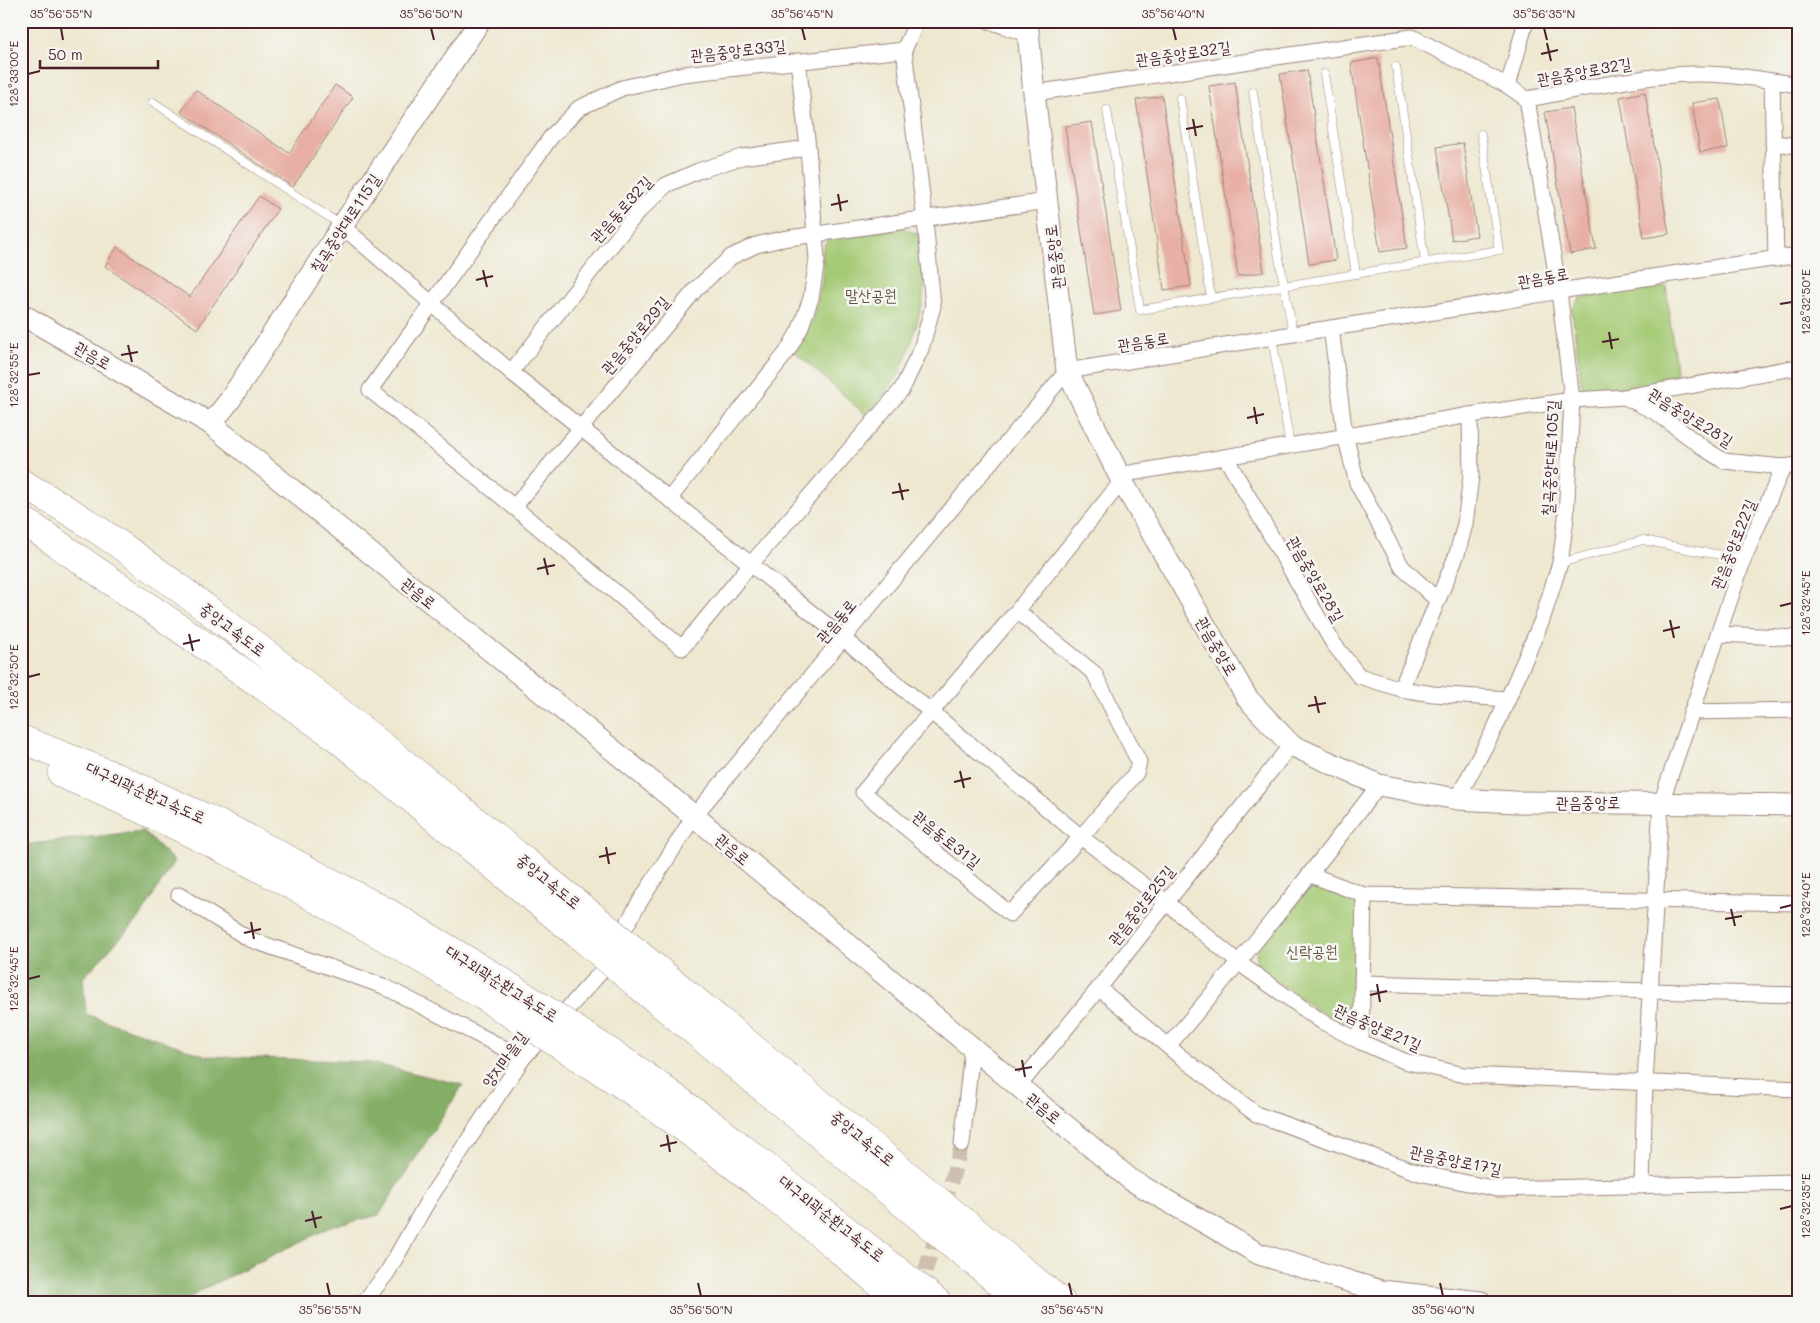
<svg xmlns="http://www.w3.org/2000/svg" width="1820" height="1323" viewBox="0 0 1820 1323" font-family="Mali,'Poor Story',sans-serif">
<rect width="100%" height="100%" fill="#f6f6f2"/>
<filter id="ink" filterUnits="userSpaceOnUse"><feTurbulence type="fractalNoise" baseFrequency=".02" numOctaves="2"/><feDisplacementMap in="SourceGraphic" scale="10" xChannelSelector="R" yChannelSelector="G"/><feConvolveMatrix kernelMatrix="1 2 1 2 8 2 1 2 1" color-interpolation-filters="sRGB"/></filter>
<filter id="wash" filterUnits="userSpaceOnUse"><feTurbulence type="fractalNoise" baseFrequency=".0096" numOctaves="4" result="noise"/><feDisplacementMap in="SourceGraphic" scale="20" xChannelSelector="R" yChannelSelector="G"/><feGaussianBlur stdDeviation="1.12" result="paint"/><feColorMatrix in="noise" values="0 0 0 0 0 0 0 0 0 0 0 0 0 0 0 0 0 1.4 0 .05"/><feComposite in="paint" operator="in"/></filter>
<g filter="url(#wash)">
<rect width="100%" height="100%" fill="#eee8d0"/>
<g fill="#a5ca74" stroke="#787450">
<path d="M904 228 919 235 924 285 922 305 910 347 898 376 867 416 794 351 813 320 822 281 823 247 830 237Z"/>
<path d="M1666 286 1677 379 1606 391 1582 390 1572 309 1580 298Z"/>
<path d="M1319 887 1350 900 1359 907 1354 1017 1338 1025 1258 968 1256 952 1304 890Z"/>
</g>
<path fill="#84ae66" stroke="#676648" d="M143 831 174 861 141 916 83 978 86 1014 206 1056 367 1062 463 1085 379 1215 331 1227 201 1290 184 1302H21V845Z"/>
<g id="blocks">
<g fill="#e8b0a5">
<path d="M1378 58 1407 248 1380 252 1351 63Z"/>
<path d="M1307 70 1336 260 1309 264 1280 74Z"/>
<path d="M1235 82 1264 272 1238 276 1209 86Z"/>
<path d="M335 85 353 97 293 187 181 112 196 90 289 153Z"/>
<path d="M1645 92 1669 234 1644 238 1620 97Z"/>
<path d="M1162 96 1191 286 1164 290 1136 100Z"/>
<path d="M1720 99 1728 148 1700 152 1692 103Z"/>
<path d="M1571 108 1596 249 1570 254 1545 112Z"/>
<path d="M1092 122 1121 311 1094 315 1065 126Z"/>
<path d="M1463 143 1477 236 1452 240 1437 147Z"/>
<path d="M259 196 278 209 197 329 105 266 117 247 190 297Z"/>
</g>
</g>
</g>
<g filter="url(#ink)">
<use href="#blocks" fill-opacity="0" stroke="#9c847e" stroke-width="1"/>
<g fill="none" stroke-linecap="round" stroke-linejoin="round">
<path stroke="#cdc0af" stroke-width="15" stroke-dasharray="15 8" stroke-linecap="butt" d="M919 1293 962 1144"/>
<defs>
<g id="lane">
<path d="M1396 67 1425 262"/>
<path d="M1324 74 1356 274"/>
<path d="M1253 92 1278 252 1293 334"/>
<path d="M1180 98 1211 298"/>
<path d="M153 102 341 225"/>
<path d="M1107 110 1140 310 1499 250 1481 134"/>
<path d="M1272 337 1290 446"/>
<path d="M1560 563 1643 540 1702 552 1744 558"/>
</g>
<g id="street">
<path d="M989 21 1028 34"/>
<path d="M904 50 683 74 622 88 579 108 551 137 370 390 514 507 682 648 751 564 902 389 921 349 933 306 925 220 904 50 917 21"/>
<path d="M1772 81 1776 259"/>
<path d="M1508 86 1526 21"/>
<path d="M1034 93 1412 37 1508 86 1527 99C1572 91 1617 81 1662 76 1707 70 1754 78 1799 85"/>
<path d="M1773 143 1799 146"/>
<path d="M342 226 511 372 844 639 1081 837 1166 902 1239 963 1321 1021 1361 1042 1404 1061 1464 1075 1799 1089"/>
<path d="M1331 328 1345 435 1357 483 1402 567 1437 600"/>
<path d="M511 372 637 213 666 185 698 171 742 157 808 148"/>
<path d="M1625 397 1799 367"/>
<path d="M1226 458 1333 643 1359 676 1401 689 1433 694 1508 699"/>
<path d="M1119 475 1470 415 1572 400 1625 397 1657 413 1705 449 1724 461 1783 467 1799 465"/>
<path d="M669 499 787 352 800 329 811 298 817 260 808 148 798 61"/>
<path d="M514 507 581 428 696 289 731 257 756 245 782 239 1047 201"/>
<path d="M1017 611 1094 673 1139 762 1136 773 1081 837 1010 914 863 792 1017 611 1122 481"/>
<path d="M1718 634 1799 638"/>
<path d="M1401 689 1457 554 1465 524 1471 476 1470 415"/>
<path d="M1691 712 1799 710"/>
<path d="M1457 799 1496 726 1542 620 1560 563 1566 518 1572 400 1559 291 1527 99"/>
<path d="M1311 875 1364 895 1799 903"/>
<path d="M179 895 249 939 383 986 523 1058"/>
<path d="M1363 983 1799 995"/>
<path d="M1099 988 1177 1054 1256 1114 1419 1173 1497 1189 1799 1182"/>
<path d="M1361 1042 1364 895"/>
<path d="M1168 1046C1241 961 1311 874 1379 785"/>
<path d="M1018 1087 1099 988 1291 745"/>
<path d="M962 1144 972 1048"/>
<path d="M1642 1186 1645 1083 1661 803 1744 558 1783 467"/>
<path d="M364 1302 387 1273 429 1199 523 1058 600 973 636 908 694 816 1067 371 1293 334 1504 301 1559 291 1799 255"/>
</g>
<g id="secondary">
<path d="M1027 21 1034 93 1067 371 1122 481 1247 698 1291 745 1379 785 1457 799 1515 802 1799 805"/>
<path d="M21 314 211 424 694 816 1131 1180 1259 1254 1381 1291 1481 1302"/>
<path d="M211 424 230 400 342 226 478 24V21"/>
</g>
<g id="highway">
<path d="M21 483C102 527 175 585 248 640 366 731 480 825 596 919"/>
<path d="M21 520 30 525 331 733 581 937"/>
<path d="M21 739 114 776 236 832 385 911 498 979"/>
<path d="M62 774C208 835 348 913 483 996"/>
<path d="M652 965 1061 1302"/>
<path d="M637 984 1023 1302"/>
<path d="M637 1070 714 1126 937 1302"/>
<path d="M623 1085C720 1151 812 1225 901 1302"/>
</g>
</defs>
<use href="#lane" stroke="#9c847e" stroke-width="9"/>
<use href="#street" stroke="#9c847e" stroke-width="17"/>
<use href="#secondary" stroke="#9c847e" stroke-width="23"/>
<use href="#highway" stroke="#9c847e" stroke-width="29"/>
<use href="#lane" stroke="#fff" stroke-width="8"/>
<use href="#street" stroke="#fff" stroke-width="15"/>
<use href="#secondary" stroke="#fff" stroke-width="21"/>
<use href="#highway" stroke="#fff" stroke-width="28"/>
<defs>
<g id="highway-bridge">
<path d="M596 919 652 965"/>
<path d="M581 937 637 984"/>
<path d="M498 979 637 1070"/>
<path d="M483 996 623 1085"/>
</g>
</defs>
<use href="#highway-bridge" stroke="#9c847e" stroke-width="29" stroke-linecap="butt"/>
<use href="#highway-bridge" stroke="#fff" stroke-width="28"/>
</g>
</g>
<path fill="none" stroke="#4a1f2b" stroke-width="2" d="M61 28 63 40M431 28 434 40M802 28 805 40M1173 28 1176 40M1544 28 1547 40M1547 43 1551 61M1541 54 1558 50M28 74 40 71M1193 119 1196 136M1186 129 1203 126M838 194 841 211M831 205 848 201M483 270 487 287M476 280 493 276M1780 304 1792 302M1609 332 1612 349M1602 342 1619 339M128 345 132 362M121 355 138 352M28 375 40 373M1254 407 1257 424M1247 418 1264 414M899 483 903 500M892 493 909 490M544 558 548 575M537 569 555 565M1780 606 1792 603M1670 620 1674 638M1663 631 1680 627M189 634 193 651M183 644 200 640M28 677 40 674M1315 696 1319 713M1308 706 1326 703M960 771 964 788M954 782 971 778M606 847 609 864M599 857 616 853M1780 908 1792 905M1731 909 1735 926M1725 919 1742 916M251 922 254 939M244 933 261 929M28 979 40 976M1377 984 1380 1002M1370 995 1387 991M1022 1060 1025 1077M1015 1070 1032 1067M667 1135 670 1152M660 1146 677 1142M1780 1209 1792 1206M312 1211 316 1228M305 1221 322 1217M327 1283 330 1296M698 1283 701 1296M1069 1283 1072 1296M1440 1283 1443 1296"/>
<g text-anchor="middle" stroke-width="5" stroke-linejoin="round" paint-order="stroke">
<g font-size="16" fill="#4a1f2b" stroke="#f6f6f2">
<text transform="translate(738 50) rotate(-6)" y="6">관음중앙로33길</text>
<text transform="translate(1183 53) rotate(-8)" y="6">관음중앙로32길</text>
<text transform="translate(1584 71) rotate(-10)" y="6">관음중앙로32길</text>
<text transform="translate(621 209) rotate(-48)" y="6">관음동로32길</text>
<text transform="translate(345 223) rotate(-57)" y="6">칠곡중앙대로115길</text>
<text transform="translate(1054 257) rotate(-97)" y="6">관음중앙로</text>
<text transform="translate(1543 277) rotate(-10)" y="6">관음동로</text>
<text transform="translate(635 335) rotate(-50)" y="6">관음중앙로29길</text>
<text transform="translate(1143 341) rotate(-9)" y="6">관음동로</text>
<text transform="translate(93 355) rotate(30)" y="6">관음로</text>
<text transform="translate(1691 417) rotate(32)" y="6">관음중앙로28길</text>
<text transform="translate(1550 458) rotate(-87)" y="6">칠곡중앙대로105길</text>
<text transform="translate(1733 544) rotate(-68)" y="6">관음중앙로22길</text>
<text transform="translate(1316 579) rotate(60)" y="6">관음중앙로28길</text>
<text transform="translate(419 593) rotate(39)" y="6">관음로</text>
<text transform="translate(836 621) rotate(-50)" y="6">관음동로</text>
<text transform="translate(233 629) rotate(37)" y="6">중앙고속도로</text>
<text transform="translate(1217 646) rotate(60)" y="6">관음중앙로</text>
<text transform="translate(146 792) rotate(24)" y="6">대구외곽순환고속도로</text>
<text x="1588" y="808">관음중앙로</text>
<text transform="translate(947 839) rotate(39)" y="6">관음동로31길</text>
<text transform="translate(733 849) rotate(40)" y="6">관음로</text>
<text transform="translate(549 881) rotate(39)" y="6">중앙고속도로</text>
<text transform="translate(1141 905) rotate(-52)" y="6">관음중앙로25길</text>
<text transform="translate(502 983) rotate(32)" y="6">대구외곽순환고속도로</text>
<text transform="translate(1378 1027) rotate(24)" y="6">관음중앙로21길</text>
<text transform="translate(504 1059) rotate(-54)" y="6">양지마을길</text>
<text transform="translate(1044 1108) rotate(39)" y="6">관음로</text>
<text transform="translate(863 1138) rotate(39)" y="6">중앙고속도로</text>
<text transform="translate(1456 1160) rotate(12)" y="6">관음중앙로17길</text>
<text transform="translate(832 1218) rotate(38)" y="6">대구외곽순환고속도로</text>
</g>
<g font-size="16" fill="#655241" stroke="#f6f6f2">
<text x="871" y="301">말산공원</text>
<text x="1312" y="957">신락공원</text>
</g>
</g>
<rect width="1820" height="1323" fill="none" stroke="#f6f6f2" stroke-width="55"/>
<path d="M40 60v8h118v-8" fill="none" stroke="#4a1f2b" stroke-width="2.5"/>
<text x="48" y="60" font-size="15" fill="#4a1f2b" stroke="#f6f6f2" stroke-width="4" paint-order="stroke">50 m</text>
<rect x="28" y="28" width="1764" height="1268" fill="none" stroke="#4a1f2b" stroke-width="2"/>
<g font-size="12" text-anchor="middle" fill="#4a1f2b">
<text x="61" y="18">35°56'55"N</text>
<text x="431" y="18">35°56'50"N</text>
<text x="802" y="18">35°56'45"N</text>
<text x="1173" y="18">35°56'40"N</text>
<text x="1544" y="18">35°56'35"N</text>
<text transform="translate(14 74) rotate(-90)" y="4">128°33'00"E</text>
<text transform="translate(1806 302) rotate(-90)" y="4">128°32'50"E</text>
<text transform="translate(14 375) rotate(-90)" y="4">128°32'55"E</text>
<text transform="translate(1806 603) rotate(-90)" y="4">128°32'45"E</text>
<text transform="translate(14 677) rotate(-90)" y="4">128°32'50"E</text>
<text transform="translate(1806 905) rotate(-90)" y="4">128°32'40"E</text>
<text transform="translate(14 979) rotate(-90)" y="4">128°32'45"E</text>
<text transform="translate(1806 1206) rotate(-90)" y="4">128°32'35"E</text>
<text x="330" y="1314">35°56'55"N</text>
<text x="701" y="1314">35°56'50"N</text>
<text x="1072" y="1314">35°56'45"N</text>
<text x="1443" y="1314">35°56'40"N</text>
</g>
</svg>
